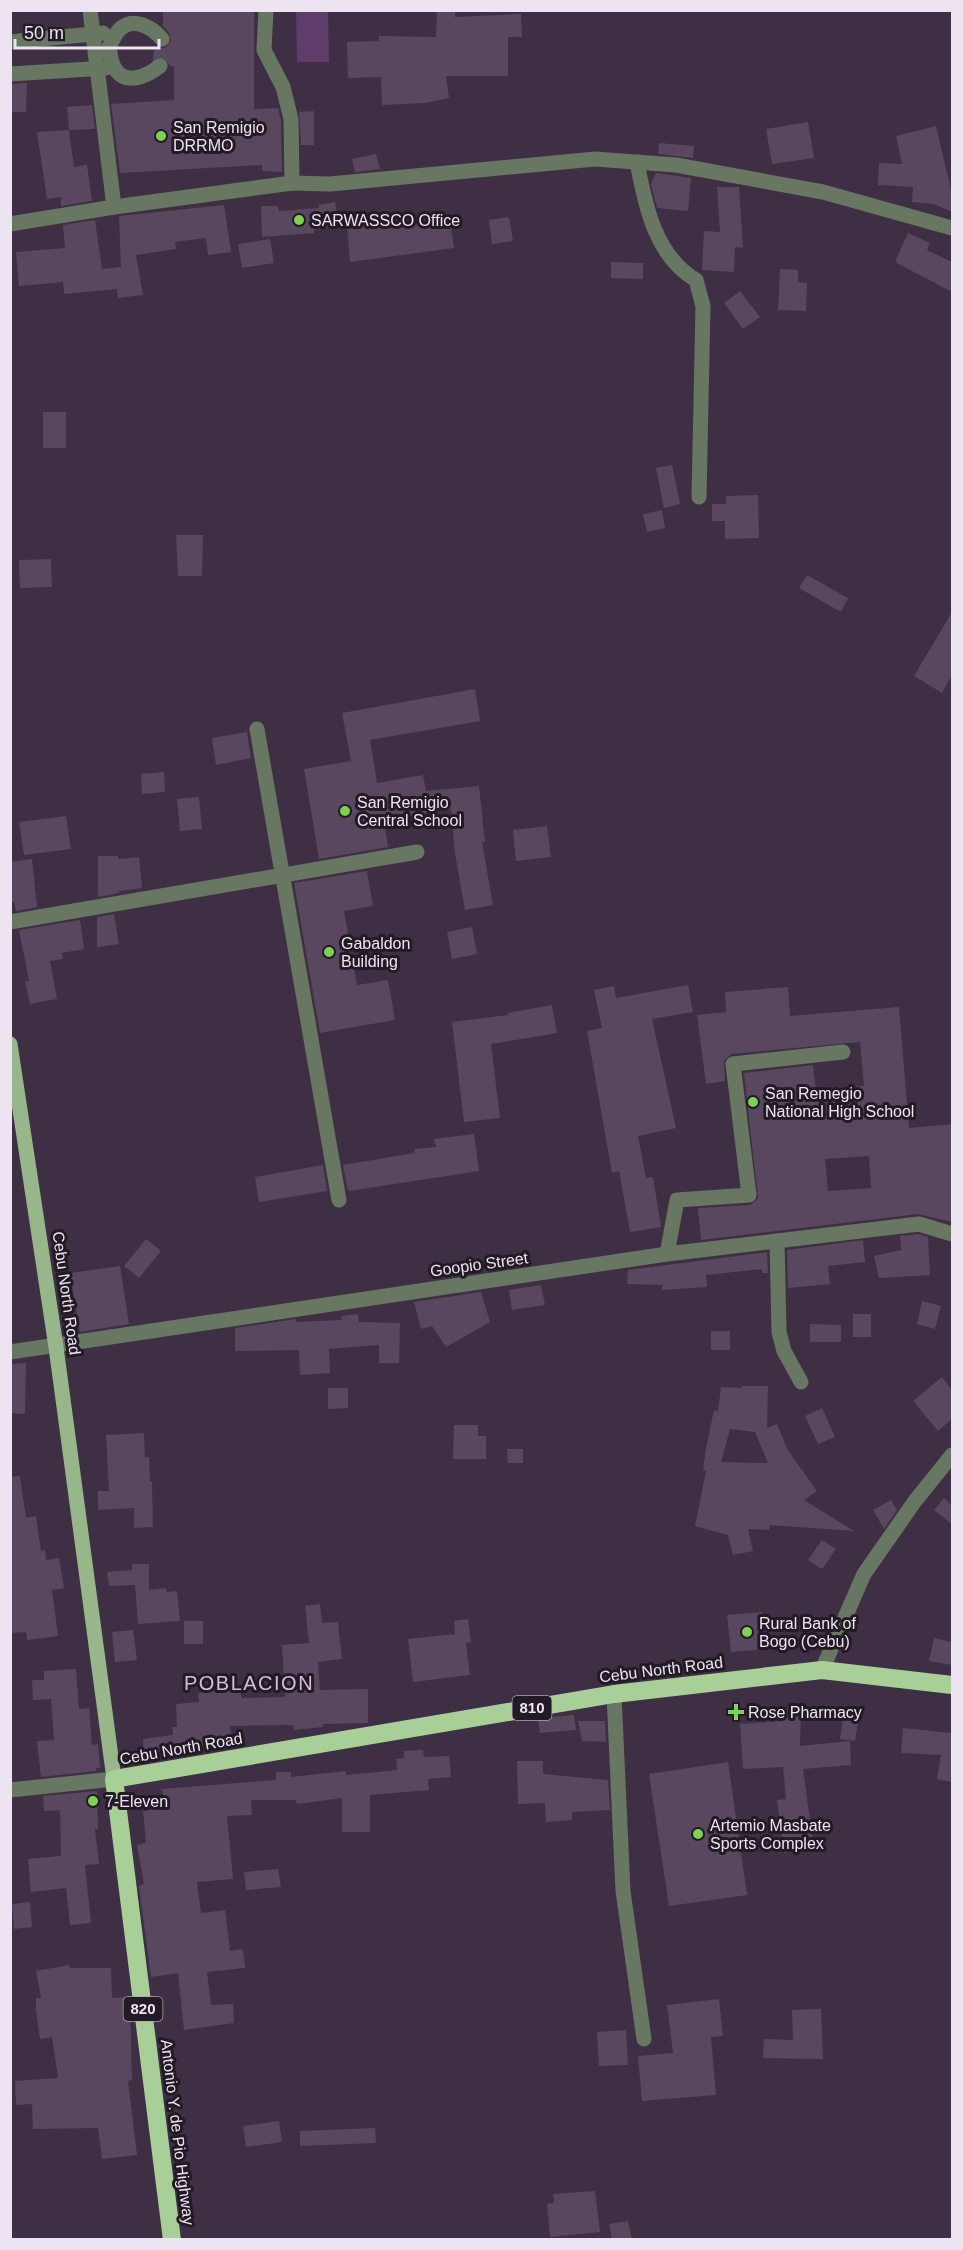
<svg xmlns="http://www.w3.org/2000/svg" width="963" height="2250" viewBox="0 0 963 2250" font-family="Arial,sans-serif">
<rect width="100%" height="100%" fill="#3f2f45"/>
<path fill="#5e3d6a" d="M296 11H328L329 62H297Z"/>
<g fill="#58475f" fill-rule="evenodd">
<path d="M163 10H254V109L278 108 281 120 282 172 262 171V165L120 173 111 104 174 100V66H170L165 57H156V47L165 48 171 41 169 33 163 26Z"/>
<path d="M437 10H455V17L521 14 522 37H508V76H446L449 98 425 103 382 105 381 77 348 78 347 42 379 41V36L436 37Z"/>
<path d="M27 83 26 112H10V84Z"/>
<path d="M92 105 95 129 69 130 67 107Z"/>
<path d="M314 111V145H301L299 112Z"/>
<path d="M808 122 814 158 772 164 766 129Z"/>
<path d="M936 126 952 194V212L934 204 912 202 913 187 878 185 879 163 902 164 896 136Z"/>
<path d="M69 130 74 167 87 165 92 201 61 206V197L47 199 37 132Z"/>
<path d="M659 143 694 146 693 158 658 154Z"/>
<path d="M376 154 380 169 355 172 352 159Z"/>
<path d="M656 173 691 178 688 211 657 208 651 184Z"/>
<path d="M717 187H739L743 248 735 247 734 272 702 270 704 231 720 232Z"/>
<path d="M335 202 339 226 314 230V233L262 237 261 206H278L279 211 319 208 318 205Z"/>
<path d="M224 205 231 252 208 255 206 238 175 242 176 249 136 255 143 295 118 298 117 289 64 294 63 282 19 286 16 252 65 248 63 225 95 220 102 269 121 267 119 216Z"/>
<path d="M509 217 513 241 492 244 489 220Z"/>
<path d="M450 219 454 248 350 262 347 227 384 224 385 229Z"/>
<path d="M908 233 930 243 927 250 952 262V292L895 262Z"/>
<path d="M270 239 274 263 242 268 238 244Z"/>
<path d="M611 262 643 263V279L611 278Z"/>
<path d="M780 269 798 270V282L807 283 806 311 778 310Z"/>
<path d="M740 291 760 317 743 329 724 303Z"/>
<rect x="43" y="412" width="23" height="36"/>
<path d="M672 465 680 504 664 508 656 468Z"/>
<path d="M758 495 759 538 725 539V521H712V504H726V496Z"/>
<path d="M662 510 665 528 647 532 643 514Z"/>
<path d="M176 535H203L202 576H178Z"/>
<path d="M51 559 52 587 20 588 19 560Z"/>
<path d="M807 575 848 598 841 612 799 588Z"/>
<path d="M952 612V675L942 693 914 676Z"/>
<path d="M475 689 480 721 370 740 377 783 423 775 426 791 479 786 485 842H482L493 905 465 910 455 854 451 809 384 821 388 847 319 859 304 769 351 761 342 713Z"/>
<path d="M247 732 251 758 216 765 212 738Z"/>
<path d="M164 772 165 792 142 794 141 774Z"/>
<path d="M199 797 202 829 180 831 177 799Z"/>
<path d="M66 816 71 849 24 855 19 822Z"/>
<path d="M547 826 551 857 516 861 513 830Z"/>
<path d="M98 856H118V859L139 857 142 888 119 891V893L98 897Z"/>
<path d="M32 859 37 907 16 911 14 902 10 903V862Z"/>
<path d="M367 871 373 906 344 911 357 985 388 980 395 1020 320 1033 294 883Z"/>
<path d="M114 914 119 944 97 947V917Z"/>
<path d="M80 920 84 949 62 953 63 959 50 961 57 999 30 1004 25 981H29L19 930Z"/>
<path d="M472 927 477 954 452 959 447 932Z"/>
<path d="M688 985 693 1012 652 1019 676 1128 638 1136 646 1178 653 1177 661 1227 630 1232 619 1171 612 1173 587 1031 602 1028 594 990 614 986 616 998Z"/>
<path d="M788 987 790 1016 899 1007 909 1128 952 1124V1222L918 1214 701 1240 698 1208 750 1205 758 1198 744 1073 813 1065 816 1089 864 1086 860 1042 731 1054 724 1061 725 1081 706 1084 697 1015 726 1012 725 992ZM869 1156 871 1188 828 1191 825 1159Z"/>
<path d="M552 1005 557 1033 491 1044 500 1118 464 1122 452 1022 508 1015V1013Z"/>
<path d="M474 1134 479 1171 349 1191 347 1187 343 1165 415 1153 414 1149 436 1147 434 1139Z"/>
<path d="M323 1165 327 1191 259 1202 255 1177Z"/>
<path d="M918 1234 928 1237 930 1275 879 1278 874 1256 901 1250 900 1236Z"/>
<path d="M146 1239 161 1251 139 1278 124 1266Z"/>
<path d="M863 1240 865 1262 828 1266 830 1284 788 1288 787 1250Z"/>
<path d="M767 1252 768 1273H762V1269L706 1275 707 1287 662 1290V1285L627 1284 628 1270Z"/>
<path d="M120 1266 129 1324 80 1332 70 1273Z"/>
<path d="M541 1285 545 1305 512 1310 509 1290Z"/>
<path d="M481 1292 490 1322 446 1347 432 1326 421 1329 414 1302Z"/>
<path d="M922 1301 941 1306 935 1329 917 1324Z"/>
<path d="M358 1314 359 1322 400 1323 399 1363H379V1345L329 1349 330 1373 300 1375 299 1350 235 1351V1328L296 1319V1322L342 1320 341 1316Z"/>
<rect x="853" y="1314" width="18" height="23"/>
<path d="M810 1324 841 1325V1342H810Z"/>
<rect x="711" y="1331" width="19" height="19"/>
<path d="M26 1363 25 1414 10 1413 11 1364Z"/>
<path d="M942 1377 952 1390V1419L938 1431 913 1401Z"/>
<path d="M742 1386H768L767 1428 777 1424 787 1449 817 1491 804 1500 854 1531 770 1525 769 1530 748 1529 753 1551 733 1555 728 1535 695 1526 706 1471H703L706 1448 714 1410 718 1411 721 1387 742 1388ZM730 1429 755 1432 768 1463 721 1462Z"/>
<path d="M328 1388H348V1408L328 1409Z"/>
<path d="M822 1408 835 1437 818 1444 805 1416Z"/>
<path d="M454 1425H478V1436H486V1459H453Z"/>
<path d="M144 1433 145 1457H149L150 1481H152L153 1527 134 1528V1508L98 1510V1491H109L106 1435Z"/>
<path d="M507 1449H523V1463H508Z"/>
<path d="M20 1476 26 1518 36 1516 41 1551 45 1550 46 1560 59 1558 64 1588 52 1590 58 1636 27 1640 26 1632 10 1633V1477Z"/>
<path d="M944 1498 952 1506V1524L934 1510Z"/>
<path d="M891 1500 897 1510 884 1529 873 1510Z"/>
<path d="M822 1540 836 1549 822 1569 808 1560Z"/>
<path d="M132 1564H149V1590L166 1588 167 1592 177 1591 180 1621 138 1624 135 1585 109 1586 107 1572 132 1570Z"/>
<path d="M320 1604 322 1623 338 1622 342 1659 318 1662 320 1690 368 1689V1723L323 1724V1727L294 1730 293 1725 230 1726 232 1742 202 1746V1749L144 1753 143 1739 173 1735 172 1727H177L176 1704 199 1702 198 1693 241 1688V1698L285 1697 282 1645 309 1643 305 1606Z"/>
<path d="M762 1612 766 1649 731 1652 727 1615Z"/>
<path d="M468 1619 471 1642 466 1643 470 1675 413 1682 408 1639 455 1634 454 1621Z"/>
<rect x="184" y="1621" width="19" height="23"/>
<path d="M133 1630 137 1660 115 1662 112 1632Z"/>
<path d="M934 1638 952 1642V1665L929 1661Z"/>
<path d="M76 1669 79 1709 89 1708 92 1745 98 1744 100 1768H96V1771L41 1777 37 1741 54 1740 51 1699 33 1700 32 1680H44V1671Z"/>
<path d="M782 1709 801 1710 800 1746 850 1741 851 1765 803 1769 814 1849 784 1853 777 1800 786 1799 783 1767 743 1769 740 1724 782 1721Z"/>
<path d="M574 1715 576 1730 540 1733 538 1718Z"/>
<path d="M843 1719 858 1722 855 1741 840 1739Z"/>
<path d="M578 1721H605L606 1742 582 1741Z"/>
<path d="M903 1728 952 1733V1782L937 1779 941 1755 901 1753Z"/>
<path d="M423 1750 424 1757 449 1756 451 1777 428 1779 429 1790 370 1795V1832H342V1798L297 1804 296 1800H251L252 1815 227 1816 233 1879 197 1882 201 1913 225 1910 230 1951 243 1949 245 1968 207 1972 211 2005 233 2004 234 2023 184 2030 178 1973 151 1977 139 1886 144 1884 137 1845 146 1843 143 1811 164 1808 162 1789 276 1780V1772H291V1777L346 1771V1775L397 1770 396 1759 404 1758V1751Z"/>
<path d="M517 1761H543V1774L608 1780 610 1810 572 1812V1820L546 1822 545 1803 518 1804Z"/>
<path d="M728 1762 747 1895 669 1906 649 1774Z"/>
<path d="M97 1791 98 1829H95L99 1864 85 1865 91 1923 70 1925 66 1888 31 1892 28 1859 61 1856 60 1810 44 1811 43 1796Z"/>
<path d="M278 1869 281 1887 246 1890 244 1872Z"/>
<path d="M30 1902 32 1927 14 1929 12 1904Z"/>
<path d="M69 1965 70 1968H111L112 1998 130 1997 132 2080 128 2081 137 2155 102 2159 98 2128 33 2129 32 2104 16 2105 15 2081 58 2078 52 2037 40 2039 36 2011V1998H41L36 1971Z"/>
<path d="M719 1999 723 2036 711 2037 716 2095 642 2101 638 2056 673 2053 667 2005Z"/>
<path d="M821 2009 823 2059 763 2058 764 2039 793 2040 792 2010Z"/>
<path d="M626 2030 628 2065 599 2066 597 2032Z"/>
<path d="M279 2121 282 2142 246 2147 243 2126Z"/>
<path d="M375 2128 376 2143 300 2146V2131Z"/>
<path d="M595 2191 600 2232 550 2237 547 2204 554 2203 553 2194Z"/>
<path d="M628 2221 632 2240H612L609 2224Z"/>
</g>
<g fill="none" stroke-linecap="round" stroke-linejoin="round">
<path stroke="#594a5f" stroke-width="15" stroke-dasharray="15 8" stroke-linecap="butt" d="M160 66 162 39"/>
<g stroke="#677761" stroke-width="15">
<path d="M90 10 114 207"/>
<path d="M266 10 264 50 283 87 291 119 292 183"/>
<path d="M10 42 103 33"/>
<path d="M160 66C147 76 125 87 114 67 111 62 110 53 109 47 112 42 115 34 119 30 133 16 152 27 162 39"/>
<path d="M10 74 106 68"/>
<path d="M637 162C645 205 655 256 696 280L703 306 699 497"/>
<path d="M10 224 114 207 292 183 330 184 595 159 676 165 823 192 952 228"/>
<path d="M257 729 339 1200"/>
<path d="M10 922 417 852"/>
<path d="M777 1241 779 1332 784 1351 801 1382"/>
<path d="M667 1254 677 1200 749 1195 733 1064 843 1052"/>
<path d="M10 1352 667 1254 919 1224 952 1234"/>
<path d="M822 1670 864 1574 915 1501 952 1455"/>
<path d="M614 1694 623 1891 644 2039"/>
<path d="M10 1790 114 1779"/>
</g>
<path stroke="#97b689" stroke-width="15" d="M10 1044 56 1347 114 1779"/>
<path stroke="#a9cf99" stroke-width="18" d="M172 2240 114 1779 614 1694 822 1670 952 1685"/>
</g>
<g fill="#7ed153" stroke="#221a24" stroke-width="2">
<circle cx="161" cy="136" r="6"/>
<circle cx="299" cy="220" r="6"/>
<circle cx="345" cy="811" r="6"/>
<circle cx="329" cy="952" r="6"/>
<circle cx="753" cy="1102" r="6"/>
<circle cx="747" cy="1632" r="6"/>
<path d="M733 1703h6v6h6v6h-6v6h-6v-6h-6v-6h6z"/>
<circle cx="93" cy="1801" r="6"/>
<circle cx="698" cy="1834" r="6"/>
</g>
<g text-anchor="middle" stroke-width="6" stroke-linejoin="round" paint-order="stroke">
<g fill="#221a24" stroke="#b1a7b4" stroke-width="1.5">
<rect x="512.5" y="1696" width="39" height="24" rx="4.5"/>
<rect x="123.5" y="1997" width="39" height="24" rx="4.5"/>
</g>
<g font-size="15" font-weight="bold" fill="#eee3f1">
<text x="532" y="1713">810</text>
<text x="143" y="2014">820</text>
</g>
<g font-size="16" fill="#eee3f1" stroke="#221a24" text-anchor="start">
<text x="173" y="133">San Remigio<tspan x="173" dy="18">DRRMO</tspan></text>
<text x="311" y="226">SARWASSCO Office</text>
<text x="357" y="808">San Remigio<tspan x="357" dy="18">Central School</tspan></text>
<text x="341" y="949">Gabaldon<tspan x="341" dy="18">Building</tspan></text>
<text x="765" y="1099">San Remegio<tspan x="765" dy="18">National High School</tspan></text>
<text x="759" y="1629">Rural Bank of<tspan x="759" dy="18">Bogo (Cebu)</tspan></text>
<text x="748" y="1718">Rose Pharmacy</text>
<text x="105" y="1807">7-Eleven</text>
<text x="710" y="1831">Artemio Masbate<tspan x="710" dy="18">Sports Complex</tspan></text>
</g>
<g font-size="16" fill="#eee3f1" stroke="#221a24">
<text transform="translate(479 1264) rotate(-8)" y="6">Goopio Street</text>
<text transform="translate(67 1293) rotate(82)" y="6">Cebu North Road</text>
<text transform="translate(661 1669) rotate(-7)" y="6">Cebu North Road</text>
<text transform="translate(181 1748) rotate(-10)" y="6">Cebu North Road</text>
<text transform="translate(178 2132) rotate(83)" y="6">Antonio Y. de Pio Highway</text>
</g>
<g font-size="20" letter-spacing="1.5" fill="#d2beda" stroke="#221a24">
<text x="249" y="1690">POBLACION</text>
</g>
</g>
<rect width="963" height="2250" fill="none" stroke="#eee3f1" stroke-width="24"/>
<path d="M15 39v9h144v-9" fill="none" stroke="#eee3f1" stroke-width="3"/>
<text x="24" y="39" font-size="18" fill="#eee3f1" stroke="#221a24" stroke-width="4.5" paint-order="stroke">50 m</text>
</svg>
